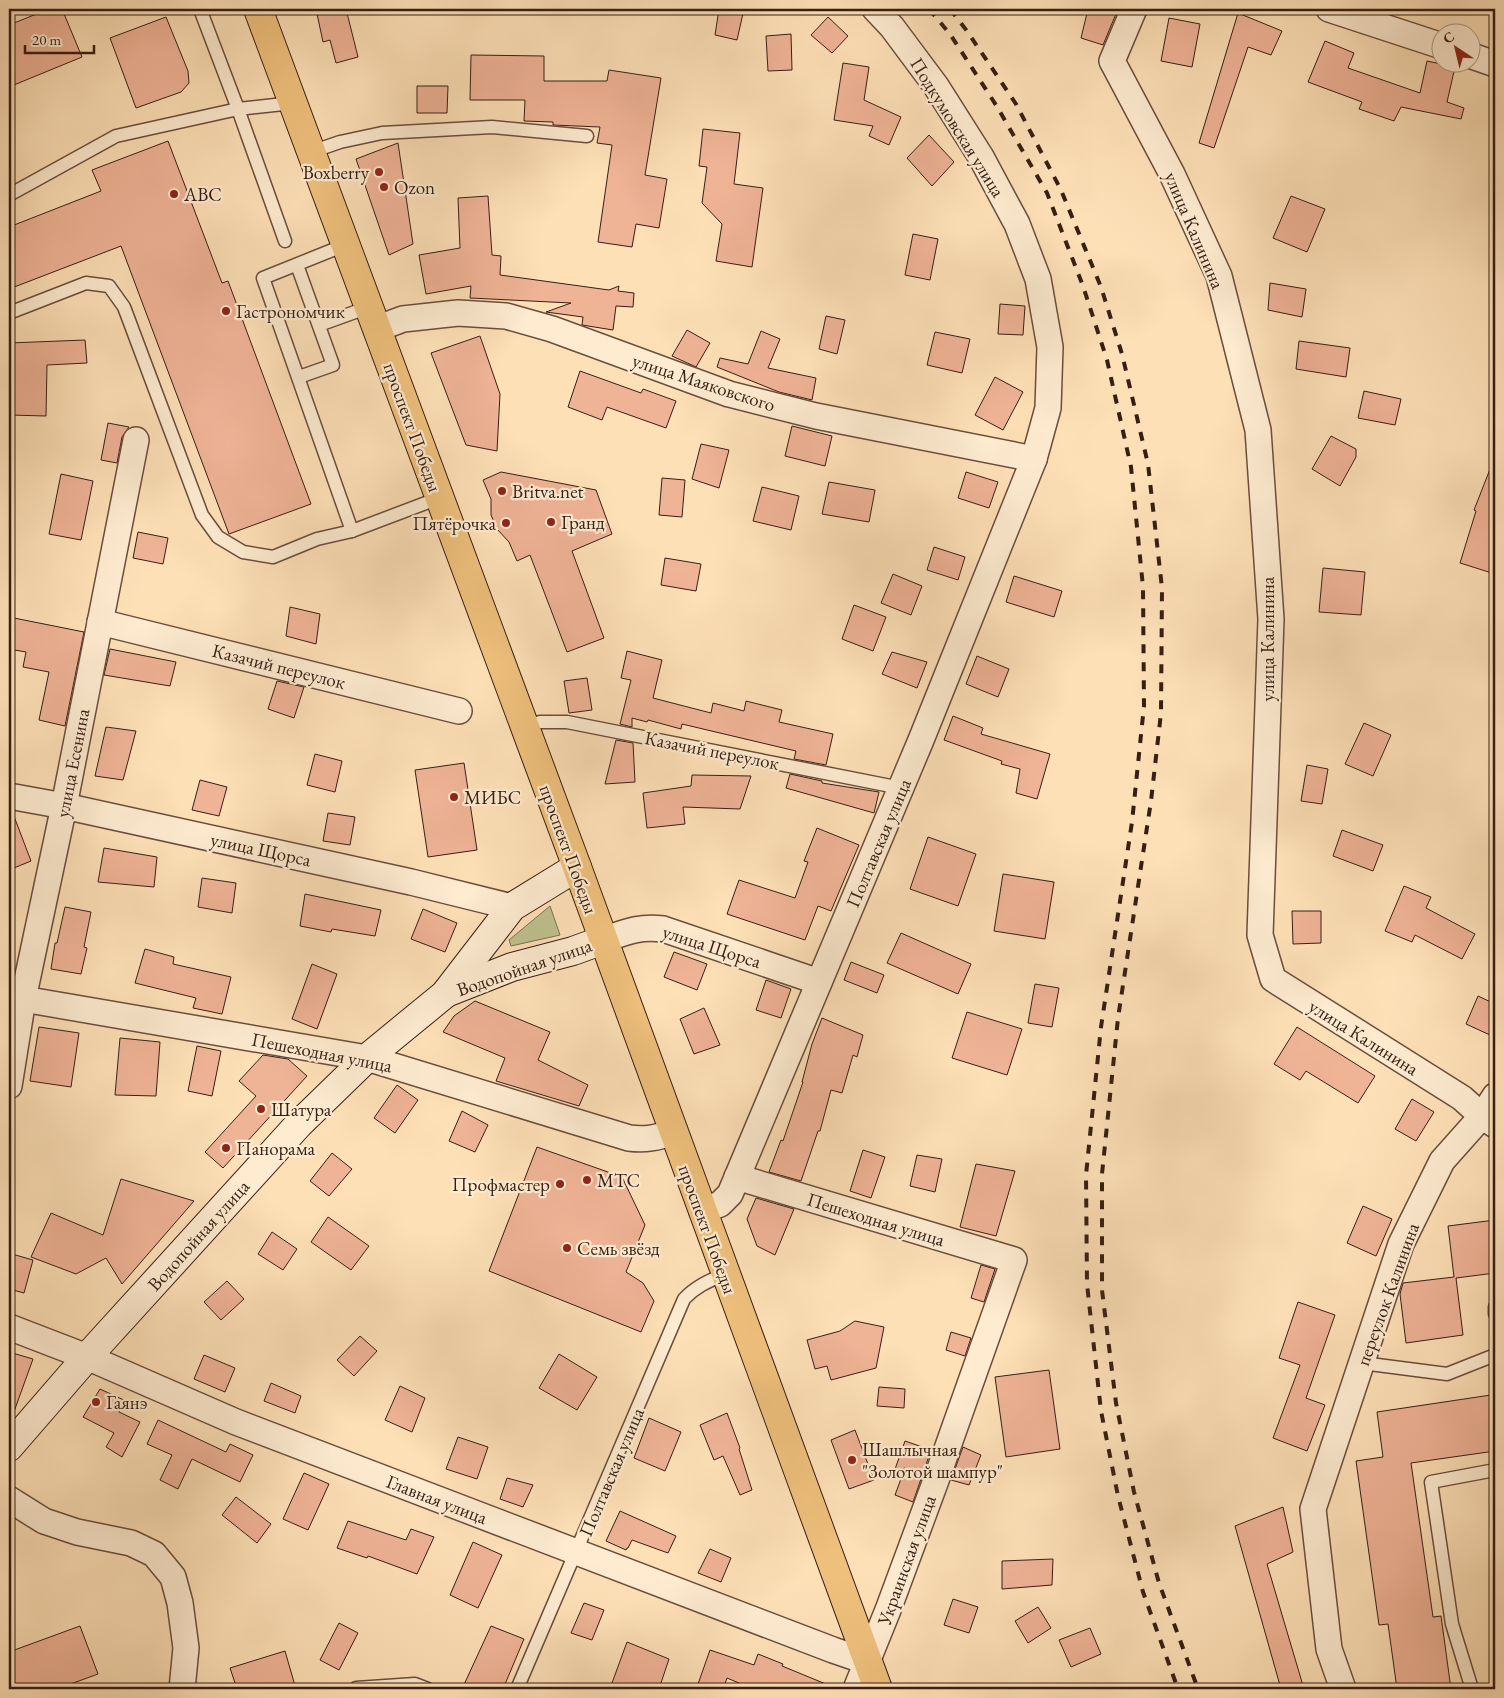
<svg xmlns="http://www.w3.org/2000/svg" width="1504" height="1698" viewBox="0 0 1504 1698" font-family="'EB Garamond',serif">
<rect width="100%" height="100%" fill="#fee0b7"/>
<filter id="stains"><feTurbulence type="fractalNoise" baseFrequency=".004" numOctaves="4"/><feColorMatrix values="0 0 0 0 .2 0 0 0 0 .09 0 0 0 0 .02 0 0 0 .5 -.17"/></filter>
<radialGradient id="worn" r=".72"><stop offset=".6" stop-color="#630" stop-opacity="0"/><stop offset="1" stop-color="#630" stop-opacity=".3"/></radialGradient>
<path fill="#bec28f" stroke="#7a7052" d="M550 906 560 935 511 946 509 940Z"/>
<g fill="#efb396" stroke="#371e14">
<path d="M49 9H62L82 57 9 87V25Z"/>
<path d="M316 9H346L358 57 336 63 330 40 323 42Z"/>
<path d="M719 9H744L737 40 715 35Z"/>
<path d="M1088 9H1118L1103 45 1081 38Z"/>
<path d="M1238 13 1282 31 1271 55 1248 47 1214 148 1199 143Z"/>
<path d="M166 17 188 71 189 83 181 92 136 108 110 38Z"/>
<path d="M828 17 848 36 832 53 811 35Z"/>
<path d="M1169 18 1200 24 1192 67 1161 61Z"/>
<path d="M791 34 792 70 768 71 766 36Z"/>
<path d="M1325 41 1354 53 1348 68 1420 93 1427 61 1455 67 1447 102 1464 108 1461 119 1401 107 1394 121 1359 109 1362 102 1308 82Z"/>
<path d="M471 55 544 56V81H607L609 70 661 78 645 175 667 179 659 228 636 224 632 247 598 242 612 145 597 143 600 127 553 125V122L524 121 525 100H470Z"/>
<path d="M843 63 869 67 864 100 901 117 889 145 869 136 873 126 834 120Z"/>
<path d="M417 86H448L447 113H417Z"/>
<path d="M703 129 740 133 734 184 763 188 752 267 716 261 722 224 702 203 707 167 699 166Z"/>
<path d="M929 135 954 162 932 186 907 158Z"/>
<path d="M168 141 222 283 228 281 311 504 229 534 121 246 9 289V227L101 191 92 170Z"/>
<path d="M398 143 413 244 389 255 356 159Z"/>
<path d="M488 196 492 255 501 256 500 275 609 290 619 286 618 291 634 293 633 307 616 306 613 330 582 325 583 317 546 312 571 303 470 298 471 286 426 294 419 255 460 248 458 198Z"/>
<path d="M1291 196 1325 209 1307 252 1273 238Z"/>
<path d="M913 234 938 239 930 280 905 275Z"/>
<path d="M1270 283 1306 289 1302 317 1268 310Z"/>
<path d="M1000 304 1025 306 1023 335 998 334Z"/>
<path d="M826 316 845 320 837 354 819 349Z"/>
<path d="M687 330 710 343 696 367 672 356Z"/>
<path d="M761 331 780 339 768 368 816 378 812 400 779 392 717 367 720 358 748 364Z"/>
<path d="M935 332 970 339 962 373 927 365Z"/>
<path d="M480 336 500 394 497 451 466 445 431 353Z"/>
<path d="M85 340 87 363 47 365 46 416 9 415V343Z"/>
<path d="M1299 341 1350 348 1346 377 1296 369Z"/>
<path d="M580 371 641 393 643 389 676 401 666 428 607 407 602 420 568 407Z"/>
<path d="M995 377 1023 392 1003 430 975 415Z"/>
<path d="M1364 391 1401 399 1395 425 1358 418Z"/>
<path d="M108 423 129 427 122 437 117 463 101 460Z"/>
<path d="M792 426 832 436 825 466 785 456Z"/>
<path d="M1331 436 1356 449V457L1340 486 1312 469Z"/>
<path d="M701 444 729 450 719 488 692 479Z"/>
<path d="M1494 459H1495V574L1460 563 1476 511 1474 510Z"/>
<path d="M501 472 596 490 612 534 572 551 604 638 567 652 530 555 517 561 509 542 497 529 491 515V499L483 480Z"/>
<path d="M966 472 998 482 989 508 958 498Z"/>
<path d="M61 474 93 481 81 540 49 534Z"/>
<path d="M662 478 685 480 682 517 659 515Z"/>
<path d="M829 482 875 490 869 522 822 514Z"/>
<path d="M762 487 799 496 791 530 753 521Z"/>
<path d="M138 532 168 538 163 564 133 558Z"/>
<path d="M934 547 965 557 958 580 927 570Z"/>
<path d="M665 558 701 564 696 591 661 585Z"/>
<path d="M1323 568 1365 572 1361 615 1319 612Z"/>
<path d="M893 574 922 586 911 615 881 603Z"/>
<path d="M1014 576 1062 591 1054 617 1006 602Z"/>
<path d="M854 605 886 617 873 651 842 639Z"/>
<path d="M290 607 320 614 316 644 286 636Z"/>
<path d="M9 617 84 632 65 726 39 720 49 672 23 667 26 652 9 649Z"/>
<path d="M110 649 176 662 170 686 104 675Z"/>
<path d="M627 651 662 660 653 698 711 713 713 703 744 711 746 701 782 710 779 722 833 734 826 765 794 759 796 751 682 724 681 729 648 720 647 722 632 718V727L620 724 631 680 621 678Z"/>
<path d="M892 652 927 662 917 688 882 674Z"/>
<path d="M977 656 1009 669 998 697 966 684Z"/>
<path d="M587 678 592 710 569 713 564 681Z"/>
<path d="M277 681 304 687 294 718 268 709Z"/>
<path d="M953 716 983 728 981 734 1050 754 1037 799 1016 793 1020 769 1001 764 1002 761 944 740Z"/>
<path d="M1364 723 1391 735 1373 776 1345 764Z"/>
<path d="M106 727 136 731 123 780 95 776Z"/>
<path d="M616 740 633 743 635 782 605 784Z"/>
<path d="M315 754 342 761 335 792 307 785Z"/>
<path d="M464 763 477 850 428 857 415 770Z"/>
<path d="M1307 765 1328 769 1322 804 1301 801Z"/>
<path d="M790 774 822 781V783L879 792 874 813 786 788Z"/>
<path d="M692 775 751 776 740 809 683 807 685 824 647 828 643 793 691 786Z"/>
<path d="M200 780 227 787 219 816 192 810Z"/>
<path d="M9 811H12L31 861 9 870Z"/>
<path d="M328 813 355 817 350 845 323 841Z"/>
<path d="M817 828 859 845 831 911 818 906 805 940 727 914 739 880 795 898 808 862 804 861Z"/>
<path d="M1342 830 1383 845 1373 871 1333 856Z"/>
<path d="M928 837 976 854 958 906 910 889Z"/>
<path d="M104 848 157 857 154 887 98 882Z"/>
<path d="M1003 874 1054 882 1045 939 994 931Z"/>
<path d="M202 878 236 883 232 913 198 907Z"/>
<path d="M1404 886 1431 897 1426 908 1475 934 1462 959 1415 935 1412 942 1385 931Z"/>
<path d="M305 894 381 910 375 936 332 929 331 932 300 926Z"/>
<path d="M65 907 91 912 84 947 87 948 81 974 51 969 55 943H57Z"/>
<path d="M423 909 457 923 445 952 411 939Z"/>
<path d="M1292 911H1321V943L1293 944Z"/>
<path d="M901 933 971 964 958 994 887 963Z"/>
<path d="M145 949 174 957 173 964 231 977 222 1014 193 1008 196 998 135 983Z"/>
<path d="M674 952 707 964 697 990 664 977Z"/>
<path d="M851 962 884 975 877 993 844 980Z"/>
<path d="M312 964 337 974 317 1029 292 1019Z"/>
<path d="M766 980 791 989 781 1018 756 1010Z"/>
<path d="M1035 984 1059 988 1052 1027 1028 1023Z"/>
<path d="M1478 996 1495 1004V1024L1490 1035 1466 1024Z"/>
<path d="M475 1001 550 1032 538 1060 588 1085 579 1106 496 1081 505 1058 443 1032 454 1016Z"/>
<path d="M704 1008 720 1045 694 1054 680 1019Z"/>
<path d="M967 1012 1022 1029 1007 1075 952 1058Z"/>
<path d="M822 1018 863 1035 857 1057 853 1055 842 1093 831 1090 820 1131H818L801 1181 769 1172 781 1140 783 1141 803 1082H802L812 1044Z"/>
<path d="M39 1027 79 1033 71 1087 30 1081Z"/>
<path d="M1297 1027 1375 1076 1358 1103 1306 1071 1300 1080 1274 1064Z"/>
<path d="M120 1038 160 1042 156 1096 115 1095Z"/>
<path d="M197 1046 221 1051 212 1096 188 1091Z"/>
<path d="M263 1055 288 1059 307 1076 223 1168 205 1152 256 1096 239 1081Z"/>
<path d="M397 1085 418 1100 395 1133 374 1118Z"/>
<path d="M1412 1099 1434 1112 1416 1141 1395 1129Z"/>
<path d="M462 1111 488 1125 475 1152 449 1141Z"/>
<path d="M537 1147 622 1177 645 1225 626 1272 643 1283 654 1301 641 1332 489 1271Z"/>
<path d="M863 1150 885 1157 871 1198 850 1191Z"/>
<path d="M332 1153 352 1169 329 1196 310 1181Z"/>
<path d="M917 1155 942 1159 935 1192 910 1186Z"/>
<path d="M976 1164 1015 1171 996 1236 960 1227Z"/>
<path d="M121 1179 194 1201 122 1284 106 1258 76 1274 31 1257 51 1213 103 1235Z"/>
<path d="M756 1198 794 1209 775 1255 757 1246 747 1219Z"/>
<path d="M1363 1206 1392 1219 1376 1256 1347 1243Z"/>
<path d="M328 1217 369 1246 351 1270 311 1242Z"/>
<path d="M1495 1220V1273L1456 1278 1463 1335 1406 1343 1400 1294 1403 1283 1454 1277 1448 1226Z"/>
<path d="M272 1232 297 1249 283 1270 258 1254Z"/>
<path d="M12 1254 33 1260 24 1293 9 1289V1266Z"/>
<path d="M981 1265 995 1269 984 1302 971 1298Z"/>
<path d="M227 1281 244 1299 221 1320 204 1302Z"/>
<path d="M1298 1302 1335 1315 1306 1398 1325 1405 1307 1451 1273 1438 1300 1365 1279 1358Z"/>
<path d="M855 1321 884 1327 876 1368 831 1380 827 1366 815 1369 807 1340 840 1331Z"/>
<path d="M951 1332 971 1338 965 1356 946 1350Z"/>
<path d="M360 1336 377 1351 354 1376 337 1360Z"/>
<path d="M9 1352 33 1359 11 1420H9Z"/>
<path d="M559 1354 597 1377 577 1410 539 1388Z"/>
<path d="M204 1355 235 1368 225 1392 194 1379Z"/>
<path d="M1049 1370 1060 1449 1006 1457 995 1377Z"/>
<path d="M271 1383 301 1396 295 1413 264 1401Z"/>
<path d="M400 1386 425 1398 412 1432 385 1420Z"/>
<path d="M879 1387 905 1389 904 1408 877 1406Z"/>
<path d="M100 1389 126 1401 119 1412 140 1422 122 1457 106 1447 114 1433 83 1417Z"/>
<path d="M1491 1395 1495 1422V1451L1411 1463 1433 1617 1441 1616 1451 1689H1397L1388 1624 1379 1625 1356 1461 1383 1457 1377 1412Z"/>
<path d="M727 1413 740 1448 739 1449 752 1490 740 1495 723 1456 714 1460 700 1425Z"/>
<path d="M649 1418 681 1432 665 1471 634 1458Z"/>
<path d="M158 1420 226 1452 230 1444 253 1455 240 1482 192 1459 178 1489 160 1480 172 1455 147 1444Z"/>
<path d="M855 1430 874 1480 849 1489 831 1440Z"/>
<path d="M458 1437 488 1447 477 1479 446 1469Z"/>
<path d="M905 1441 931 1450 913 1502 895 1495 905 1468 894 1472Z"/>
<path d="M963 1447 981 1455 969 1485 951 1480Z"/>
<path d="M304 1473 329 1484 308 1530 283 1519Z"/>
<path d="M507 1478 533 1485 523 1507 500 1499Z"/>
<path d="M236 1497 271 1524 257 1543 222 1515Z"/>
<path d="M1283 1507 1293 1552 1267 1564 1304 1689H1281L1235 1526Z"/>
<path d="M620 1511 676 1536 668 1553 632 1540 628 1548H627L626 1550 606 1541Z"/>
<path d="M348 1521 406 1540 411 1529 434 1537 417 1574 368 1556 367 1558 337 1548Z"/>
<path d="M473 1542 502 1555 478 1608 450 1595Z"/>
<path d="M710 1549 731 1558 721 1582 698 1573Z"/>
<path d="M1053 1559 1052 1585 1002 1589V1561Z"/>
<path d="M953 1599 978 1607 969 1633 944 1625Z"/>
<path d="M584 1603 604 1610 592 1640 571 1633Z"/>
<path d="M1038 1607 1051 1628 1028 1643 1015 1621Z"/>
<path d="M339 1623 358 1633 339 1670 320 1660Z"/>
<path d="M80 1626 98 1674 57 1689H9V1652Z"/>
<path d="M491 1626 524 1639 503 1689H462Z"/>
<path d="M1090 1628 1101 1654 1071 1667 1059 1640Z"/>
<path d="M627 1642 669 1659 659 1689H628L612 1683Z"/>
<path d="M710 1650 754 1665 758 1654 783 1664 782 1666 838 1689H753L727 1678 723 1689H712L698 1684Z"/>
<path d="M285 1651 296 1689H237L230 1668Z"/>
</g>
<g fill="none" stroke-linecap="round" stroke-linejoin="round">
<defs>
<g id="service">
<path d="M200 9 238 109 293 103"/>
<path d="M311 152 340 142 382 133 492 127 587 136"/>
<path d="M9 195 116 136 238 109 285 241"/>
<path d="M345 245 263 278 352 531"/>
<path d="M297 265 333 365 299 377"/>
<path d="M9 313 86 283 109 286 124 307 202 515 218 537 243 552 273 557 317 539 352 531 439 498"/>
<path d="M319 325 369 307"/>
<path d="M524 727 540 722H567L901 788"/>
<path d="M1495 1307V1314"/>
<path d="M1362 1363 1447 1374 1495 1355"/>
<path d="M356 1688 415 1684 428 1689"/>
<path d="M517 1689 684 1299C696 1286 709 1281 725 1274"/>
<path d="M1472 1689 1452 1624 1431 1482 1495 1470"/>
</g>
<g id="minor">
<path d="M1134 9 1112 61 1172 174 1219 276 1258 430 1271 619 1260 935 1273 979 1462 1098 1482 1116 1495 1125"/>
<path d="M1329 9 1442 46"/>
<path d="M1472 56 1495 64"/>
<path d="M376 329 403 319 458 313 506 316 552 329 729 394 816 416 1034 459"/>
<path d="M100 622 459 711"/>
<path d="M9 796 64 806 411 882 512 907"/>
<path d="M603 940C626 932 639 926 663 929L819 982"/>
<path d="M23 999 367 1058 629 1138C645 1140 657 1138 673 1132"/>
<path d="M9 1086 23 999 64 806 136 440"/>
<path d="M737 1177 1014 1260 935 1483 888 1610 856 1689"/>
<path d="M702 1211 720 1204 730 1194 921 740 1034 459 1048 408 1050 347 1038 279 1017 224 981 157 936 86 892 27 875 9"/>
<path d="M9 1327 87 1357 236 1422 833 1650 868 1662"/>
<path d="M9 1499 44 1521 77 1532 131 1543 154 1554 173 1577 180 1603 186 1648 182 1689"/>
<path d="M1343 1689 1329 1649 1313 1509 1401 1244 1442 1161 1482 1116 1495 1096"/>
</g>
<g id="secondary">
<path d="M446 993 512 967 573 951 603 940"/>
<path d="M9 1447 87 1357 299 1124 367 1058 445 994 512 907 577 867"/>
</g>
<path id="primary" d="M258 9 577 867 878 1689"/>
</defs>
<use href="#service" stroke="#694e3d" stroke-width="15"/>
<use href="#minor" stroke="#694e3d" stroke-width="28"/>
<use href="#secondary" stroke="#371e14" stroke-width="30"/>
<use href="#primary" stroke="#371e14" stroke-width="30"/>
<use href="#service" stroke="#feebd0" stroke-width="12"/>
<use href="#minor" stroke="#feebd0" stroke-width="25"/>
<use href="#secondary" stroke="#feebd0" stroke-width="28"/>
<use href="#primary" stroke="#efc07c" stroke-width="28"/>
<g stroke="#371e14" stroke-width="4" stroke-dasharray="9 9" stroke-linecap="butt">
<path d="M929 9 950 34 996 105 1047 193 1083 286 1107 360 1131 467 1143 587 1144 706 1132 822 1101 1027 1086 1175 1087 1284 1101 1411 1118 1496 1143 1592 1178 1689"/>
<path d="M950 9 967 31 1016 104 1061 190 1101 287 1122 354 1148 464 1162 588 1161 713 1151 801 1118 1018 1102 1174V1290L1116 1403 1134 1492 1159 1583 1198 1689"/>
</g>
</g>
<g fill="#8f2418" stroke="#feebd0" stroke-width="2">
<circle cx="379" cy="172" r="5"/>
<circle cx="384" cy="187" r="5"/>
<circle cx="174" cy="194" r="5"/>
<circle cx="226" cy="311" r="5"/>
<circle cx="502" cy="491" r="5"/>
<circle cx="551" cy="522" r="5"/>
<circle cx="506" cy="523" r="5"/>
<circle cx="454" cy="797" r="5"/>
<circle cx="261" cy="1109" r="5"/>
<circle cx="226" cy="1148" r="5"/>
<circle cx="587" cy="1180" r="5"/>
<circle cx="560" cy="1184" r="5"/>
<circle cx="567" cy="1248" r="5"/>
<circle cx="96" cy="1402" r="5"/>
<circle cx="852" cy="1460" r="5"/>
</g>
<g text-anchor="middle" stroke-width="4.5" stroke-linejoin="round" paint-order="stroke">
<g font-size="19" fill="#371e14" stroke="#feebd0">
<text transform="translate(958 127) rotate(58)" y="7">Подкумовская улица</text>
<text transform="translate(1195 230) rotate(67)" y="7">улица Калинина</text>
<text transform="translate(704 382) rotate(18)" y="7">улица Маяковского</text>
<text transform="translate(413 427) rotate(70)" y="7">проспект Победы</text>
<text transform="translate(1267 639) rotate(-90)" y="7">улица Калинина</text>
<text transform="translate(279 666) rotate(14)" y="7">Казачий переулок</text>
<text transform="translate(712 750) rotate(11)" y="7">Казачий переулок</text>
<text transform="translate(72 763) rotate(-79)" y="7">улица Есенина</text>
<text transform="translate(878 843) rotate(-67)" y="7">Полтавская улица</text>
<text transform="translate(261 849) rotate(12)" y="7">улица Щорса</text>
<text transform="translate(569 849) rotate(70)" y="7">проспект Победы</text>
<text transform="translate(712 946) rotate(18)" y="7">улица Щорса</text>
<text transform="translate(524 967) rotate(-19)" y="7">Водопойная улица</text>
<text transform="translate(1364 1037) rotate(32)" y="7">улица Калинина</text>
<text transform="translate(322 1052) rotate(11)" y="7">Пешеходная улица</text>
<text transform="translate(876 1219) rotate(17)" y="7">Пешеходная улица</text>
<text transform="translate(708 1229) rotate(70)" y="7">проспект Победы</text>
<text transform="translate(198 1235) rotate(-48)" y="7">Водопойная улица</text>
<text transform="translate(1387 1294) rotate(-70)" y="7">переулок Калинина</text>
<text transform="translate(611 1472) rotate(-67)" y="7">Полтавская улица</text>
<text transform="translate(437 1499) rotate(21)" y="7">Главная улица</text>
<text transform="translate(906 1560) rotate(-70)" y="7">Украинская улица</text>
</g>
<g font-size="19" fill="#371e14" stroke="#feebd0" text-anchor="start">
<text x="369" y="179" text-anchor="end">Boxberry</text>
<text x="394" y="194">Ozon</text>
<text x="184" y="201">ABC</text>
<text x="236" y="318">Гастрономчик</text>
<text x="512" y="498">Britva.net</text>
<text x="561" y="529">Гранд</text>
<text x="496" y="530" text-anchor="end">Пятёрочка</text>
<text x="464" y="804">МИБС</text>
<text x="271" y="1116">Шатура</text>
<text x="236" y="1155">Панорама</text>
<text x="597" y="1187">МТС</text>
<text x="550" y="1191" text-anchor="end">Профмастер</text>
<text x="577" y="1255">Семь звёзд</text>
<text x="106" y="1409">Гаянэ</text>
<text x="862" y="1456">Шашлычная<tspan x="862" dy="22">"Золотой шампур"</tspan></text>
</g>
</g>
<rect width="1504" height="1698" fill="none" stroke="#fee0b7" stroke-width="30"/>
<rect x="10" y="10" width="1484" height="1678" fill="none" stroke="#371e14" stroke-width="2.5"/>
<rect x="15" y="15" width="1474" height="1668" fill="none" stroke="#371e14"/>
<g transform="translate(1456 48) rotate(325)"><circle r="24" fill="#feebd0" stroke="#ae9985"/>
<path d="M0-4L9 19L0 12L-9 19Z" fill="#8f2418"/>
<text y="-8" font-size="14" font-weight="bold" text-anchor="middle" fill="#371e14">С</text>
</g>
<path d="M25 45v8h69v-8" fill="none" stroke="#371e14" stroke-width="2.5"/>
<text x="32" y="45" font-size="15" fill="#371e14" stroke="#feebd0" stroke-width="4" paint-order="stroke">20 m</text>
<rect width="100%" height="100%" filter="url(#stains)"/>
<rect width="100%" height="100%" fill="url(#worn)"/>
</svg>
